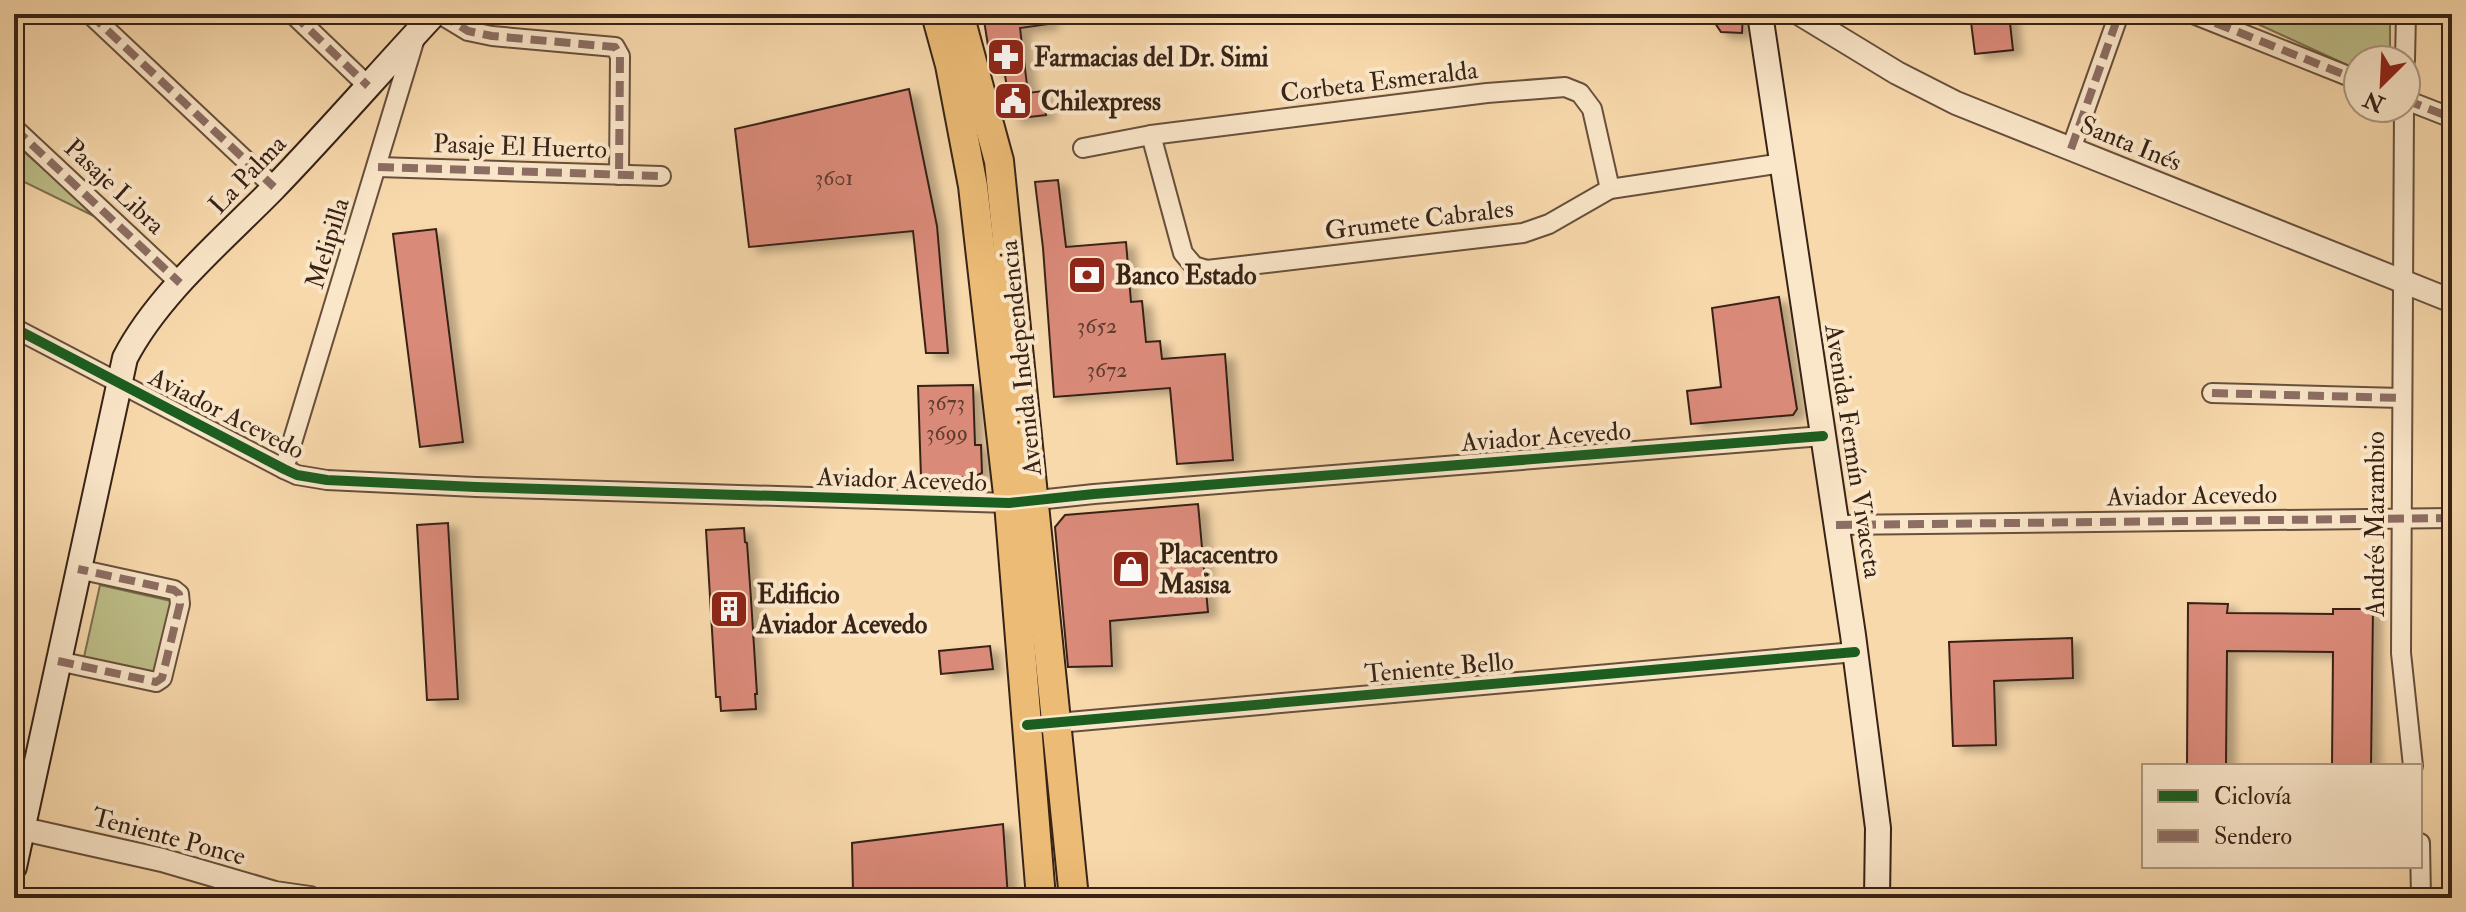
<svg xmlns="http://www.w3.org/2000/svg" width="2466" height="912" viewBox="0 0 2466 912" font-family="'IM FELL Double Pica',serif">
<defs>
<filter id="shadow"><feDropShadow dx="9" dy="5" stdDeviation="4" flood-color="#0004"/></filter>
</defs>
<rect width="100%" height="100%" fill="#f8d9ac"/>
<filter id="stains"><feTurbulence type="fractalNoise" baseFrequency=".0025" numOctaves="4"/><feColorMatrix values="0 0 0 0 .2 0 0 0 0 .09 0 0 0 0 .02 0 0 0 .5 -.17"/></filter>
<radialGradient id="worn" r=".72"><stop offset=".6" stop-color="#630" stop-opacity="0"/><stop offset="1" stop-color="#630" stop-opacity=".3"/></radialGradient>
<g fill="#bebf89" stroke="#7b7150" stroke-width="2">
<path d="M2236 14H2390V60H2358V70Z"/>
<path d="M14 143 102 220 14 177Z"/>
<path d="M100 585 171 601 155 673 84 657Z"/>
</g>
<g fill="#da8a79" stroke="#382316" stroke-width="2" filter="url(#shadow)">
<path d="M983 14H1048L1049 24 1020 28 1028 93 1043 91 1046 115 1012 119 1004 69 992 71Z"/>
<path d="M1709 14H1743L1742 33 1721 32Z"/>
<path d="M1970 14H2009L2013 50 1975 54Z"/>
<path d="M909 89 937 226 948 353H926L913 231 749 247 735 129Z"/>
<path d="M1058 180 1066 247 1126 242 1131 302 1142 301 1146 342 1160 341 1162 359 1225 354 1233 460 1177 464 1170 388 1054 397 1043 248 1035 182Z"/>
<path d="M436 229 463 442 420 447 393 234Z"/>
<path d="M1779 297 1797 409 1793 415 1691 424 1687 391 1721 387 1712 308Z"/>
<path d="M973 385 975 445H981L982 473 974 477 921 478 918 386Z"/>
<path d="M1198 504 1208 612 1110 621 1112 666 1068 667 1055 527 1065 515Z"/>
<path d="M448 523 458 699 427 700 417 525Z"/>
<path d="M744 528 745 542 747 543 751 599 757 694H755L756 709 721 711 720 697H716L706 530Z"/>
<path d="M2188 603 2228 604 2227 613 2333 614V609H2373L2371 766H2332L2333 652 2227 651 2226 766H2187Z"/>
<path d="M2072 638 2073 678 1994 681 1996 745 1953 746 1949 642Z"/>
<path d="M990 646 993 669 941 674 939 651Z"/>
<path d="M1003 824 1008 898H896L895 890 853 892 852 843Z"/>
</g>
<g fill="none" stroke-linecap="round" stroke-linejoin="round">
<defs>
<g id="minor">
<path d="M90 14 274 187"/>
<path d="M293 14 368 86"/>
<path d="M440 14 468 31 492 36 615 47 620 56 619 175"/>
<path d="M2193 14 2358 80"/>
<path d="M2405 60 2406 14"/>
<path d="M2406 100 2452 118"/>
<path d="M2404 108 2401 653 2413 766"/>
<path d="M14 128 180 283"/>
<path d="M1151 135 1183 253 1194 266 1207 270 1523 233 1549 224 1610 189 1782 163"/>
<path d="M1083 148 1151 135 1487 93 1565 87 1580 93 1592 109 1610 189"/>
<path d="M2071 149 2119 14"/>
<path d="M378 167 661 176"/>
<path d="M14 328 284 469 297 475 327 480 476 487 1009 503 1094 494 1823 436"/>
<path d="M2212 393 2401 398"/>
<path d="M284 469 416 35"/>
<path d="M1836 525 2452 518"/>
<path d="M58 661 156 682 162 678 180 604 179 594 174 590 78 569"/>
<path d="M1046 724 1855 652"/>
<path d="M2420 843 2421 898"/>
</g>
<g id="tertiary">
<path d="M1800 14 1897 73 1956 103 2452 301"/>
<path d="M14 827 162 860 275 893 310 898"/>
</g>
<g id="secondary">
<path d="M1760 14 1853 635 1878 828 1877 898"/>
<path d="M14 867 125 358C158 294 223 240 273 189 328 132 380 72 434 14"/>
</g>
<g id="primary">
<path d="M936 14 950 65 973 186 1009 503 1041 898"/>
<path d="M959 14 999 161 1074 898"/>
</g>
</defs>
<use href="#minor" stroke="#68503c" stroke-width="22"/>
<use href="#tertiary" stroke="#68503c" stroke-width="26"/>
<use href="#secondary" stroke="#382316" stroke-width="28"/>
<use href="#primary" stroke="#382316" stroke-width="32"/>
<use href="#minor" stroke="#fae6c9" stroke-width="18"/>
<use href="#tertiary" stroke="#fae6c9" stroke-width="22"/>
<use href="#secondary" stroke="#fae6c9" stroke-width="24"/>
<use href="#primary" stroke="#ecbc76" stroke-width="28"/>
<g stroke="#8d6e63" stroke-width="8" stroke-dasharray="16 8" stroke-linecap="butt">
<path d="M90 14 274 187"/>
<path d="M293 14 368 86"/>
<path d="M440 14 468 31 492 36 615 47 620 56 619 175"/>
<path d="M2193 14 2358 80"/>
<path d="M2406 100 2452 118"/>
<path d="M14 128 180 283"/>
<path d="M2071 149 2119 14"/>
<path d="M378 167 661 176"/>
<path d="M2212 393 2401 398"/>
<path d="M1836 525 2452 518"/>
<path d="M58 661 156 682 162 678 180 604 179 594 174 590 78 569"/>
</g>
<defs>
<g id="cycleway">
<path d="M14 328 284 469 297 475 327 480 476 487 1009 503 1094 494 1823 436"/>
<path d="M1027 725 1855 652"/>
</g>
</defs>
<use href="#cycleway" stroke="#fae6c9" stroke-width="15"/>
<use href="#cycleway" stroke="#1b5e20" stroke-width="10"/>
</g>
<defs>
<symbol id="pharmacy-square" viewBox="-11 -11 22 22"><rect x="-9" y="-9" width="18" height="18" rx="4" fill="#8f2418" stroke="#fae6c9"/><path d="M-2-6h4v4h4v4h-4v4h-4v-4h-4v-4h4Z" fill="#fff"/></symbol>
<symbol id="civic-square" viewBox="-11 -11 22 22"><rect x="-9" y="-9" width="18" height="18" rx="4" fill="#8f2418" stroke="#fae6c9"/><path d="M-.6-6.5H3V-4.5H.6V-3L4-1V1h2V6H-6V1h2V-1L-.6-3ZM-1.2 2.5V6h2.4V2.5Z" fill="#fff"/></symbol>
<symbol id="bank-square" viewBox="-11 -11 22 22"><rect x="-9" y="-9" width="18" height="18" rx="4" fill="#8f2418" stroke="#fae6c9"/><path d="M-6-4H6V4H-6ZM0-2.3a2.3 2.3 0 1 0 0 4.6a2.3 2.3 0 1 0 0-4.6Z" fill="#fff"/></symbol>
<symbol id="shop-square" viewBox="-11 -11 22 22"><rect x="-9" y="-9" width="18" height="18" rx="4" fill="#8f2418" stroke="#fae6c9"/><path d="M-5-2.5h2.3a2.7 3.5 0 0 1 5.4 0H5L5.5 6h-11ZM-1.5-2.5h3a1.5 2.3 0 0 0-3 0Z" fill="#fff"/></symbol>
<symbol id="building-square" viewBox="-11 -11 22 22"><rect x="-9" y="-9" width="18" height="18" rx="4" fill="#8f2418" stroke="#fae6c9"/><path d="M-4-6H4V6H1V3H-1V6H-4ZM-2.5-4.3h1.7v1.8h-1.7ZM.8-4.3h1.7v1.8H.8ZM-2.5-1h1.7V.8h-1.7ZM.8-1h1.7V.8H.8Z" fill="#fff"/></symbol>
</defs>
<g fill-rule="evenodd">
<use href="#pharmacy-square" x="984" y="35" width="44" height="44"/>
<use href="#civic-square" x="991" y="79" width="44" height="44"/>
<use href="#bank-square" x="1065" y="253" width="44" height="44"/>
<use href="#shop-square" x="1109" y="547" width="44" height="44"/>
<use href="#building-square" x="707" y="587" width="44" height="44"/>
</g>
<g text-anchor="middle" stroke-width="8" stroke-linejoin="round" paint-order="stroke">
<g font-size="22" fill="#603d2f">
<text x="834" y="185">3601</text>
<text x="1097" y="333">3652</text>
<text x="1107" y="377">3672</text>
<text x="946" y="410">3673</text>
<text x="947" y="440">3699</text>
</g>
<g font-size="26" font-weight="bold" fill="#382316" stroke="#fae6c9" text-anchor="start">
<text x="1034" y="66">Farmacias del Dr. Simi</text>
<text x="1041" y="110">Chilexpress</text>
<text x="1115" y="284">Banco Estado</text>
<text x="1159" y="563">Placacentro<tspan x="1159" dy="30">Masisa</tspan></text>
<text x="757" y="603">Edificio<tspan x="757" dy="30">Aviador Acevedo</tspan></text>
</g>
<g font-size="26" fill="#382316" stroke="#fae6c9">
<text transform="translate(1379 81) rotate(-7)" y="9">Corbeta Esmeralda</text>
<text transform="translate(2131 143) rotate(22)" y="9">Santa Inés</text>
<text transform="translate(520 146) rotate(2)" y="9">Pasaje El Huerto</text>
<text transform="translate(247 174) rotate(-46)" y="9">La Palma</text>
<text transform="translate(115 186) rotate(43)" y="9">Pasaje Libra</text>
<text transform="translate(1419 219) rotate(-7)" y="9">Grumete Cabrales</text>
<text transform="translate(327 243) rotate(-73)" y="9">Melipilla</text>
<text transform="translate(1020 358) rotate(-96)" y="9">Avenida Independencia</text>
<text transform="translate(227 413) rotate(27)" y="9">Aviador Acevedo</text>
<text transform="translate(1546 436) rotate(-4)" y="9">Aviador Acevedo</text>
<text transform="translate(1854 451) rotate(81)" y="9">Avenida Fermín Vivaceta</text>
<text transform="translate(902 479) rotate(2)" y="9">Aviador Acevedo</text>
<text transform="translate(2192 495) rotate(-1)" y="9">Aviador Acevedo</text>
<text transform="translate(2375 524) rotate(-90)" y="9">Andrés Marambio</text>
<text transform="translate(1439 667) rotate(-5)" y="9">Teniente Bello</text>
<text transform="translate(169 836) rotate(15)" y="9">Teniente Ponce</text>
</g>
</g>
<rect width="2466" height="912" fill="none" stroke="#f8d9ac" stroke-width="48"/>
<rect x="16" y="16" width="2434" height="880" fill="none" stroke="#382316" stroke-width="4"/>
<rect x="24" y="24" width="2418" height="864" fill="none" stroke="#382316" stroke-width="2"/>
<rect x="2142" y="764" width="280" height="104" fill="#fae6c9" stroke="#ac9881" stroke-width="2"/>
<rect x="2158" y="790" width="40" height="12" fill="#1b5e20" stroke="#ac9881" stroke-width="2"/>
<text x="2214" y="804" font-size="24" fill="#382316">Ciclovía</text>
<rect x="2158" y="830" width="40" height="12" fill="#8d6e63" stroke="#ac9881" stroke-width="2"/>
<text x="2214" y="844" font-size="24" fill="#382316">Sendero</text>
<g transform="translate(2382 84) rotate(204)"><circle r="38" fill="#fae6c9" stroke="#ac9881" stroke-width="2"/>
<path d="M0-6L14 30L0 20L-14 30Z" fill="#8f2418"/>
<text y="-12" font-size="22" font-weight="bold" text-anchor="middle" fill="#382316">N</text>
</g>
<rect width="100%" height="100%" filter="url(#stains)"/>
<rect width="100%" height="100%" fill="url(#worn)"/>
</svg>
